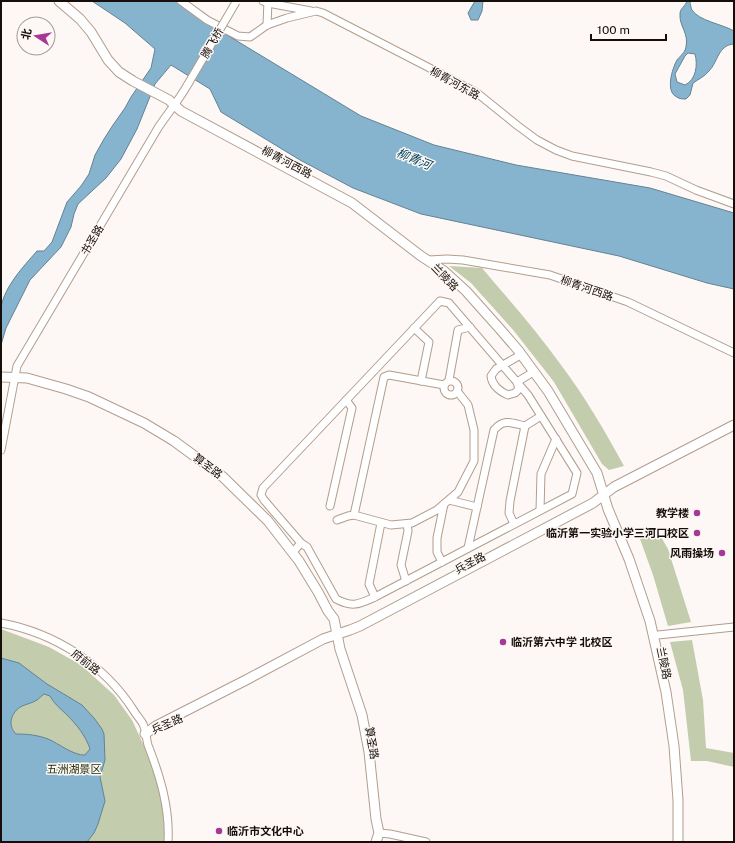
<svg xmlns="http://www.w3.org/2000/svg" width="735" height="843" viewBox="0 0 735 843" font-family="'Public Sans','Noto Sans SC',sans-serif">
<rect width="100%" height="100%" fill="#fdf8f5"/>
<g fill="#c3ccac">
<path d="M449 266 482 268C509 300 537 331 561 365 585 397 605 431 624 466L609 470 602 464 554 382 514 331 471 283Z"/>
<path d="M657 530 668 549 691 622 668 626 653 575 640 539Z"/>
<path d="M1 629 49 647 81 665 114 695 132 720 149 757 160 791 166 833 165 842H1Z"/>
<path d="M692 640 703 700 706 748 734 753V767L707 761H691L683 690 670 642Z"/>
</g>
<g fill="#86b4ce" stroke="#648293" fill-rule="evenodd">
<path d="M92 1H176L194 15 361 116 434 145 516 165 650 188 734 213V289L707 283 619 256 421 214 353 188 300 160 221 112 210 89 171 65 155 84 137 129 121 159 106 178 78 204 74 214 71 227 61 247 30 280 6 328 1 345V307C5 286 23 267 37 251H44L52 242 67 202 81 186 89 174 95 155 104 139 113 125 125 108 131 97 151 68 155 49 125 23Z"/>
<path d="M475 1H483L482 11 478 20H471L468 13Z"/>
<path d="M687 1H690C690 4 691 8 692 10 699 21 722 24 734 31V44C718 45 718 62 709 71 705 76 699 79 693 83L690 95 686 99C683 99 679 99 677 97 665 92 672 69 677 60 680 56 685 53 686 47 689 33 679 26 680 14 680 8 685 7 687 1ZM688 53 695 54C698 65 696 80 685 85L677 82 675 74 685 56Z"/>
<path d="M1 658 19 663 47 684 82 705 94 718 102 729 104 734 105 760 100 777 105 801 98 824 94 833 87 842H1ZM44 694 50 696C54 704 60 708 67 715 76 724 86 736 90 749L85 755C74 756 58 743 48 739 37 735 28 734 16 734 7 725 11 712 22 706 27 704 32 703 37 700 39 698 42 696 44 694Z"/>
</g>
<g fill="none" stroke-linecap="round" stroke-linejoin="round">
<defs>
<g id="minor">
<path d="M181 1 207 20 238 36 250 37 267 25 287 18 316 11 323 13 449 78 477 93 518 126 537 140 556 150 572 156 651 172 666 176 696 190 734 204"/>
<path d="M263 1 268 3 311 11"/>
<path d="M267 25 268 1"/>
<path d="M429 260 447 259 463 260 550 275 628 302 734 353"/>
<path d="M414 328 429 342 421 381"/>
<path d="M517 357 496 369 491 376C492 386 499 391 508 395L515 393 519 389 517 382 530 374"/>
<path d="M449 380 458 330 470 327"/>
<circle cx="451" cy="388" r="7"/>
<path d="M1 450 17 366 158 128C168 113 179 100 188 84"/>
<path d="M449 500 477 507"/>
<path d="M330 506 352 408 346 400"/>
<path d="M540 510 541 474 556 439"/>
<path d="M354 515 384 377 389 375 444 385"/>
<path d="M337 520 348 516 354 515 391 525 412 523 437 510 458 492 474 461V430L468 405 457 391"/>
<path d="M514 524 509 513 510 501 525 426"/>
<path d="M468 548 494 430C504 418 512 423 525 426L541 416"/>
<path d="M293 552 301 543 264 500 261 495 263 488 440 301 449 303 528 395 577 473 572 494 375 597C359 604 353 608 336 599L307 547 301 543"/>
<path d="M442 562 437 552V538L444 504"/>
<path d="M406 581 401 565 408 531 407 524"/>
<path d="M375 597 369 584 381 523"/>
<path d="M1 623C55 633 105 665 134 711 137 716 141 720 143 724 146 730 146 738 148 745 160 776 170 808 168 842"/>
<path d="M658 635 734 627"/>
<path d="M379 833 390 834 426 842"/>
</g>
<g id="major">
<path d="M59 1 80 19 91 32 108 60 119 72 133 81 169 100 181 111 352 203 421 256 444 271 466 291 499 328 518 350 548 391 597 473 608 509 629 559 650 621 666 692 674 746 678 800V842"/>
<path d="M1 377 27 378 66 389 89 397 144 423 174 441 223 477 268 521 299 561 318 592 328 611 334 619 340 649 362 715 369 752 376 819 379 833 376 842"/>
<path d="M145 734 156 726 246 680 323 639 350 630 360 626 593 503 614 487 734 425"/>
</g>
</defs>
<use href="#minor" stroke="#b29d8e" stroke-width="9"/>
<use href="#major" stroke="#b29d8e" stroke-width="11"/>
<use href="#minor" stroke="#fff" stroke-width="7"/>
<use href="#major" stroke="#fff" stroke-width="9"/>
<defs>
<path id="minor-bridge" d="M188 84 236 2"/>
</defs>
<use href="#minor-bridge" stroke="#b29d8e" stroke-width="9" stroke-linecap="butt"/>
<use href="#minor-bridge" stroke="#fff" stroke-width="7"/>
</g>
<g fill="#a63896" stroke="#fdf8f5" stroke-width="1.5">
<circle cx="697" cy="513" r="4"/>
<circle cx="697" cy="533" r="4"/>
<circle cx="722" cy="553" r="4"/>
<circle cx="503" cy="642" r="4"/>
<circle cx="219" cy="831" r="4"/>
</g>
<g text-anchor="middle" stroke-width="3" stroke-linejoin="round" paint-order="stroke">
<g font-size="11" fill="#160e09" stroke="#fdf8f5">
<text transform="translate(212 43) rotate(-60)" y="4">腾飞桥</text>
<text transform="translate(455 83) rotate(29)" y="4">柳青河东路</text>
<text transform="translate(287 162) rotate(28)" y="4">柳青河西路</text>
<text transform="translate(92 240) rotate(-59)" y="4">书圣路</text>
<text transform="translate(445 277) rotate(46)" y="4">兰陵路</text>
<text transform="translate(587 288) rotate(19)" y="4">柳青河西路</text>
<text transform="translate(208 466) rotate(37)" y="4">算圣路</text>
<text transform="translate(470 563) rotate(-28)" y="4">兵圣路</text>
<text transform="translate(86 662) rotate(38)" y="4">府前路</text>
<text transform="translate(664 663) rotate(78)" y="4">兰陵路</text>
<text transform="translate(167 724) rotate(-24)" y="4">兵圣路</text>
<text transform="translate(372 743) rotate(80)" y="4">算圣路</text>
</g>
<g font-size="11" font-weight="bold" fill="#160e09" stroke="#fdf8f5" text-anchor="end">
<text x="689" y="517">教学楼</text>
<text x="689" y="537">临沂第一实验小学三河口校区</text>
<text x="714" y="557">风雨操场</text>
<text x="511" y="646" text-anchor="start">临沂第六中学 北校区</text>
<text x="227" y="835" text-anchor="start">临沂市文化中心</text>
</g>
<g font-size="11" fill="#272e0b" stroke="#fdf8f5">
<text x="74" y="773">五洲湖景区</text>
</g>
<g font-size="12" font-style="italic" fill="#00405a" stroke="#fdf8f5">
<text transform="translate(414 159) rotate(23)" y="4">柳青河</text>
</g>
</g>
<rect width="735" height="843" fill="none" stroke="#160e09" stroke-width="4"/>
<g transform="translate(36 36) rotate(282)"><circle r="19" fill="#fdf8f5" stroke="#a19a97"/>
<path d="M0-3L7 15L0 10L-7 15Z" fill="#a63896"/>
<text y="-6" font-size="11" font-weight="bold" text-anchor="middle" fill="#160e09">北</text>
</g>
<path d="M591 34v6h75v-6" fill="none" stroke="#160e09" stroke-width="2"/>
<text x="597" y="34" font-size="12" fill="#160e09" stroke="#fdf8f5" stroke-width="3" paint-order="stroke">100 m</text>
</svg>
